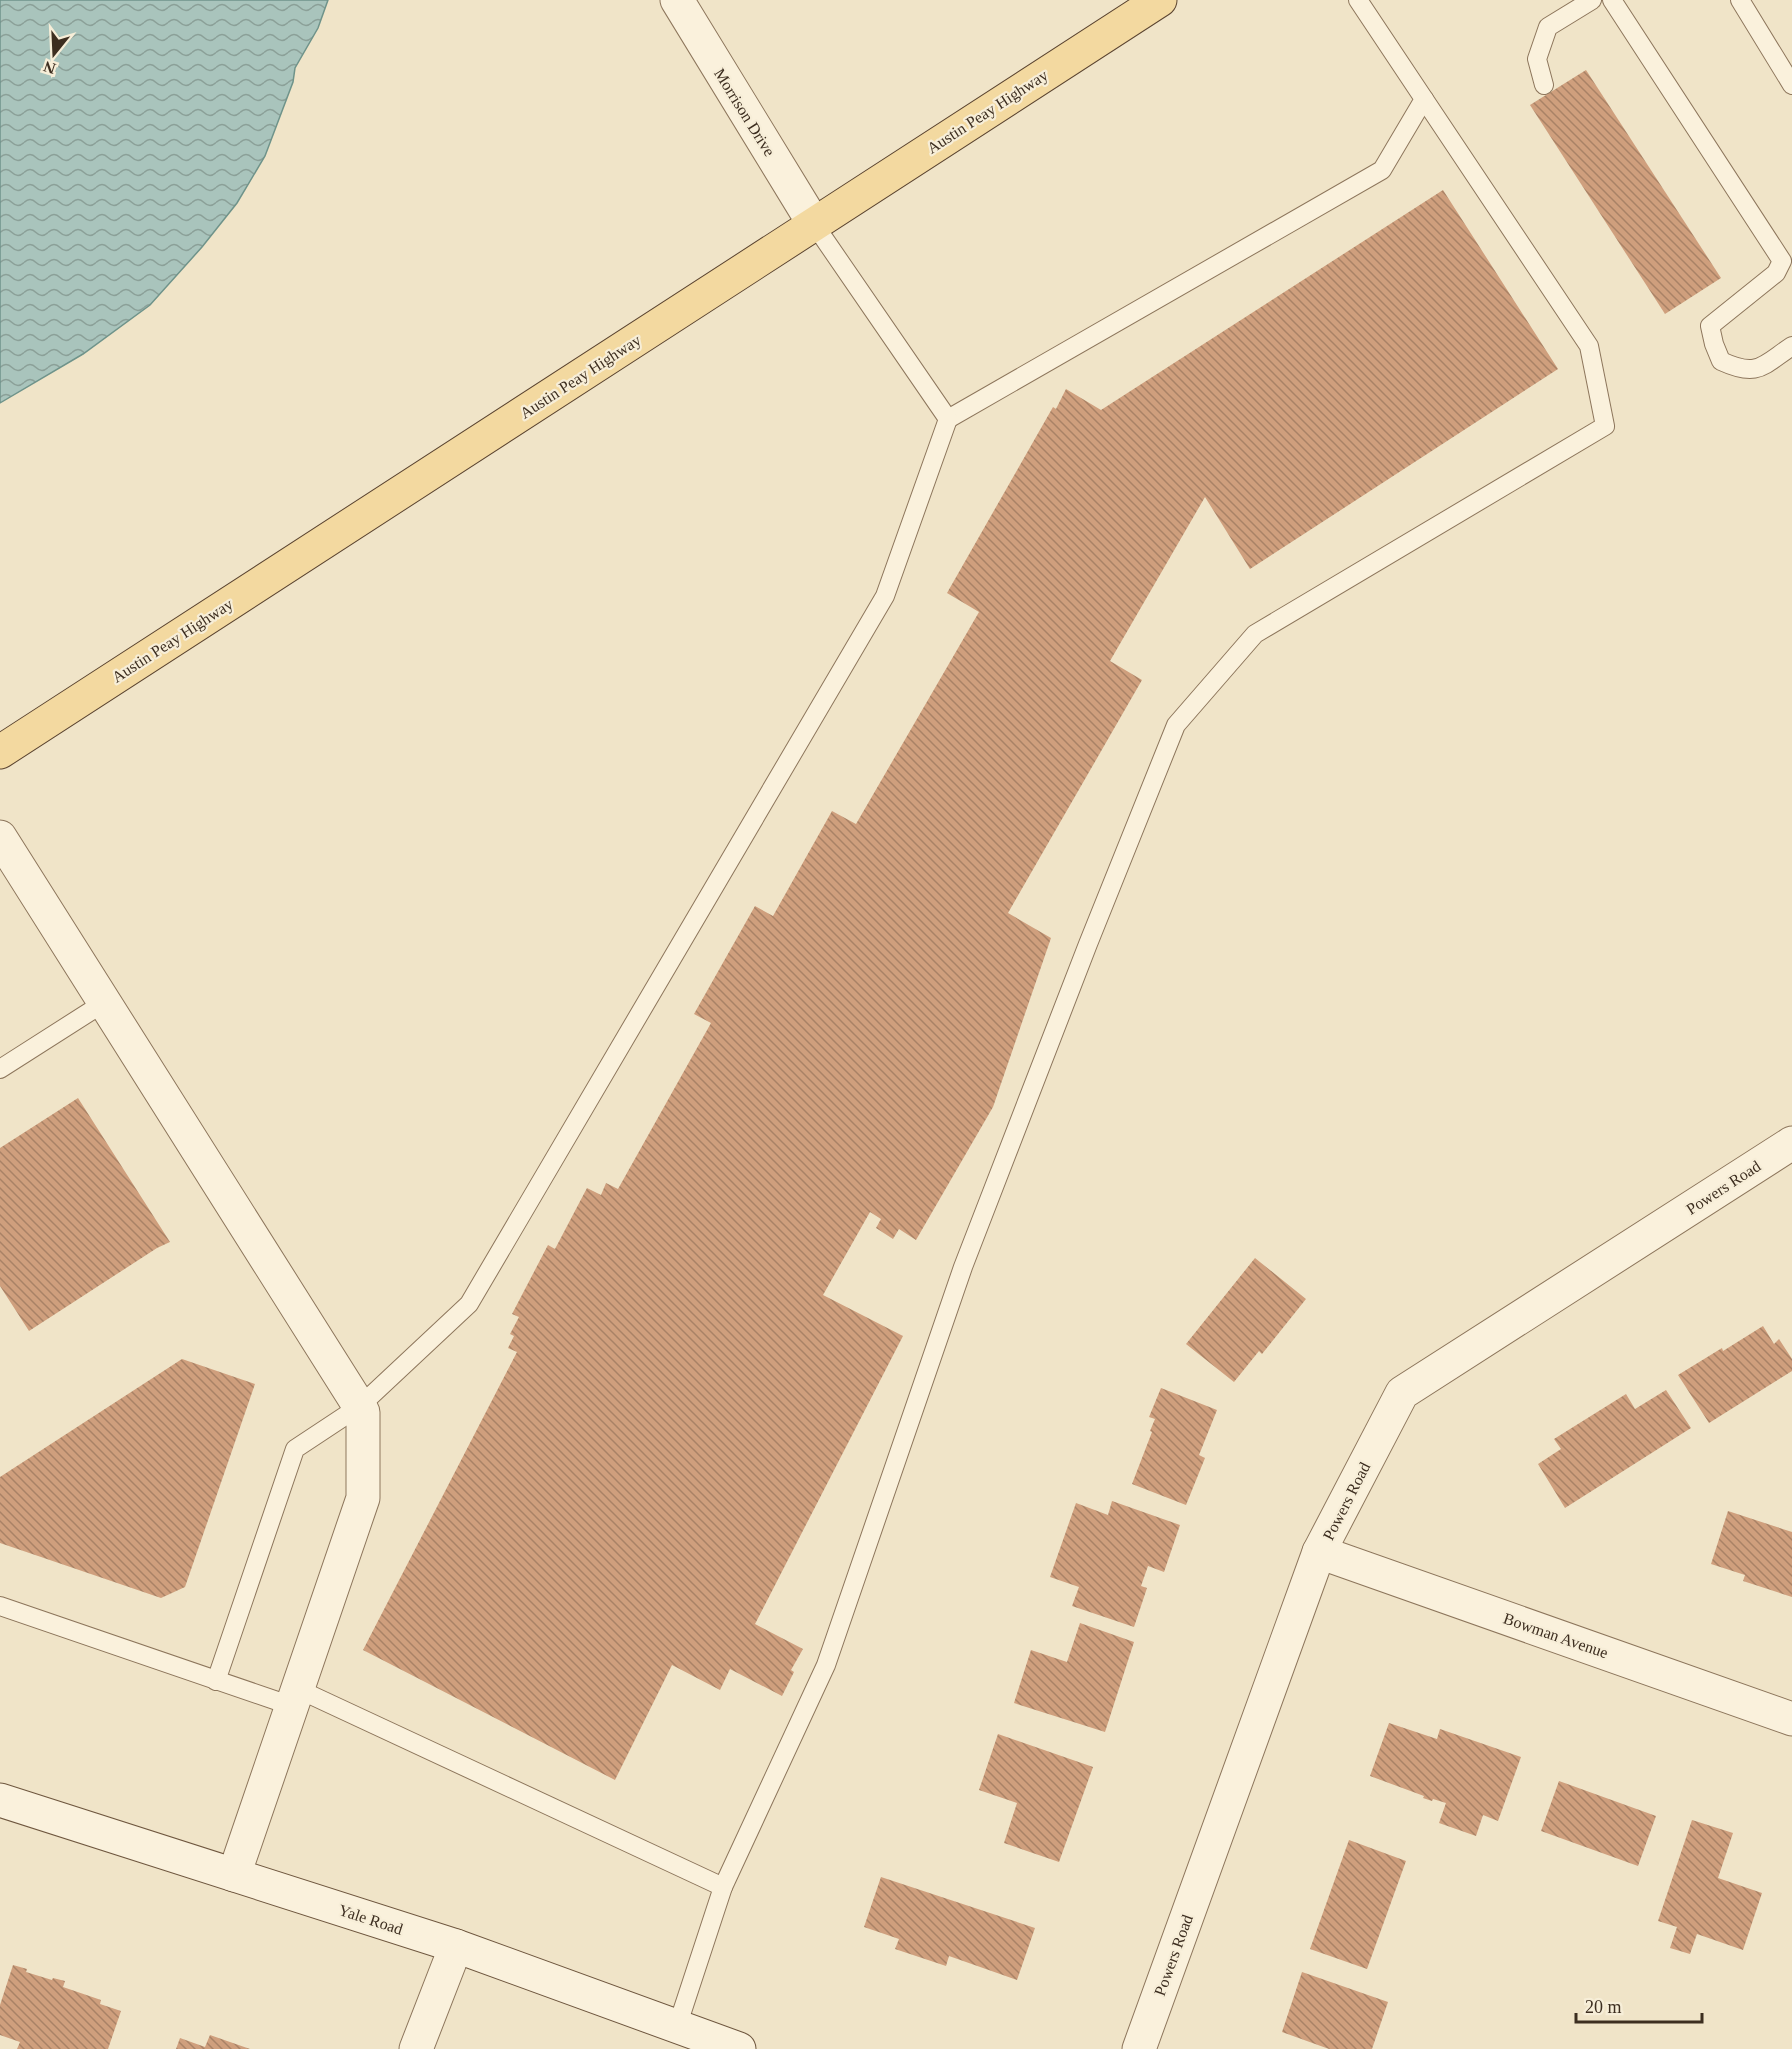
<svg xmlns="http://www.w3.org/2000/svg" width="1792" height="2049" viewBox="0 0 1792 2049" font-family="Georgia,serif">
<defs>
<pattern id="water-waves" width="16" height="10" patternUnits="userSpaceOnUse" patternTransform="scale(1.5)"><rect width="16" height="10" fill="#a9c4bc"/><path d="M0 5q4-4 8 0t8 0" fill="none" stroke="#8ba098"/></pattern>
<pattern id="building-back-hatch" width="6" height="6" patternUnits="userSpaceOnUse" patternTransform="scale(1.5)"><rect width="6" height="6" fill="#cf9f7d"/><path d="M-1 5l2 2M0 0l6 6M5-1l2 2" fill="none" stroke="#a98266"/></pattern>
</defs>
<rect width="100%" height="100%" fill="#f0e4c8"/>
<path fill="url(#water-waves)" stroke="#6f938a" stroke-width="1.5" d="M0 0H328L318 28 295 68 293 82 265 156 237 203 202 247 150 305 83 354 0 403Z"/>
<g fill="url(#building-back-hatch)">
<path d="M1586 70 1721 278 1665 314 1530 105Z"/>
<path d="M1443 190 1558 369 1250 569 1205 497 1110 661 1142 680 1008 913 1051 938 993 1107 916 1240 899 1229 893 1239 876 1228 881 1219 870 1212 823 1295 903 1336 755 1624 803 1649 791 1670 794 1672 782 1696 730 1669 720 1690 672 1665 615 1780 363 1650 517 1352 508 1348 514 1336 510 1334 519 1317 512 1314 548 1245 555 1249 587 1188 601 1195 606 1183 618 1189 711 1023 694 1014 755 906 773 916 832 811 856 824 979 612 947 593 1053 407 1056 409 1066 389 1101 410Z"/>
<path d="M78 1098 170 1242 157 1248 29 1331 0 1286V1148Z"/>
<path d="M1255 1258 1306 1299 1262 1354 1259 1351 1234 1382 1186 1344Z"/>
<path d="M1763 1326 1774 1344 1779 1339 1792 1359V1371L1709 1423 1678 1375 1722 1348 1723 1351Z"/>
<path d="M182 1359 255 1384 185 1587 161 1598 0 1543V1477Z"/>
<path d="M1161 1388 1217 1410 1199 1455 1205 1458 1186 1505 1132 1484 1152 1432 1150 1431 1155 1419 1149 1417Z"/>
<path d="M1666 1390 1691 1428 1565 1508 1538 1464 1561 1449 1554 1439 1626 1394 1635 1409Z"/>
<path d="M1112 1501 1180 1525 1164 1572 1148 1566 1141 1586 1147 1588 1134 1627 1072 1606 1079 1587 1050 1577 1076 1503 1108 1515Z"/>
<path d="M1728 1511 1792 1532V1597L1743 1581 1745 1575 1711 1564Z"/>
<path d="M1080 1623 1134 1642 1105 1732 1014 1703 1031 1650 1067 1662Z"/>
<path d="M1389 1723 1437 1739 1440 1729 1521 1757 1498 1821 1483 1815 1476 1836 1439 1823 1446 1803 1433 1799 1432 1801 1423 1798 1424 1796 1370 1776Z"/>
<path d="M998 1734 1093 1767 1059 1862 1004 1843 1017 1803 979 1790Z"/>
<path d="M1559 1781 1656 1816 1638 1866 1541 1831Z"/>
<path d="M1692 1820 1733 1833 1718 1878 1762 1893 1743 1950 1697 1934 1690 1954 1670 1948 1677 1927 1658 1921Z"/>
<path d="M1349 1840 1406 1861 1367 1969 1310 1949Z"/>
<path d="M881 1877 1035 1928 1017 1980 949 1956 946 1966 895 1949 899 1939 864 1927Z"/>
<path d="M13 1965 27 1969 26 1972 52 1980 53 1978 65 1981 63 1987 101 2000 100 2004 121 2011 108 2049H17L20 2042 0 2035V2005Z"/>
<path d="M1302 1972 1388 2002 1372 2049H1329L1282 2032Z"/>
<path d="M210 2035 250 2049H176L180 2038 205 2047Z"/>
</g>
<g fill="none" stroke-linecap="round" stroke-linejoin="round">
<defs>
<g id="lane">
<path d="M1612 0 1782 261 1776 273 1710 326 1714 344 1721 361C1758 378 1762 366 1792 346"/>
<path d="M1740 0 1792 85"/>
<path d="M1544 85 1537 59 1548 27 1592 0"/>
<path d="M948 419 1382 170 1424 99 1358 0"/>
<path d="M0 1069 105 1002"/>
<path d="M0 1606 292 1706"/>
<path d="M216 1681 295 1449 360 1406 469 1304 885 596 948 419 814 224"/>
<path d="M298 1689 723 1887"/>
<path d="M677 2027 723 1887 826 1665 963 1267 1088 944 1176 725 1255 634 1605 426 1589 346 1424 99"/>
</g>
<g id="street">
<path d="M677 0 814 224"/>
<path d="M0 837 363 1412V1498L234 1875"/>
<path d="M1319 1552 1792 1719"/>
<path d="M416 2049 456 1946"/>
<path d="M1139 2049 1319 1552 1402 1393 1792 1143"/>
</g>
<path id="secondary" d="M0 1800 456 1946 739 2049"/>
<path id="primary" d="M0 752 1160 0"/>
</defs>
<use href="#lane" stroke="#8d765c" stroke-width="20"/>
<use href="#street" stroke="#8d765c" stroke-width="35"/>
<use href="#secondary" stroke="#6f573f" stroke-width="35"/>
<use href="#primary" stroke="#5b4430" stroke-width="35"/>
<use href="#lane" stroke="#faf1dc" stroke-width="18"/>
<use href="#street" stroke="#faf1dc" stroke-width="33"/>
<use href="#secondary" stroke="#faf1dc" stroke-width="33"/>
<use href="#primary" stroke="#f3d9a0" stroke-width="33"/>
</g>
<g text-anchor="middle" stroke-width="4.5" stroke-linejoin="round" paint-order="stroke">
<g font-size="16" fill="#3d2e20" stroke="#f7eed8">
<text transform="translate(987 111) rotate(-33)" y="6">Austin Peay Highway</text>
<text transform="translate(745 112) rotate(58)" y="6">Morrison Drive</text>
<text transform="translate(580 376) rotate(-33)" y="6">Austin Peay Highway</text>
<text transform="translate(172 640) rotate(-33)" y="6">Austin Peay Highway</text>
<text transform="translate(1723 1187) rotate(-33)" y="6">Powers Road</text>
<text transform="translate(1346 1501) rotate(-63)" y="6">Powers Road</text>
<text transform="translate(1556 1635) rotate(19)" y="6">Bowman Avenue</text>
<text transform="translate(371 1919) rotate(18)" y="6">Yale Road</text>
<text transform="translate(1173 1955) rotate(-70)" y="6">Powers Road</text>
</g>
</g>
<g transform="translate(54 54) rotate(198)" stroke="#f7eed8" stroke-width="4.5" paint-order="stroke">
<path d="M0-4.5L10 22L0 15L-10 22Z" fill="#3d2e20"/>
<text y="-9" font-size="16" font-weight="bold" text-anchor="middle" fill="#3d2e20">N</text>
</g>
<path d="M1576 2013v9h126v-9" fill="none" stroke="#3d2e20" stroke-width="3"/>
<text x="1585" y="2013" font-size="18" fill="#3d2e20" stroke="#f7eed8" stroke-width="4.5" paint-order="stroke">20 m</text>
</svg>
